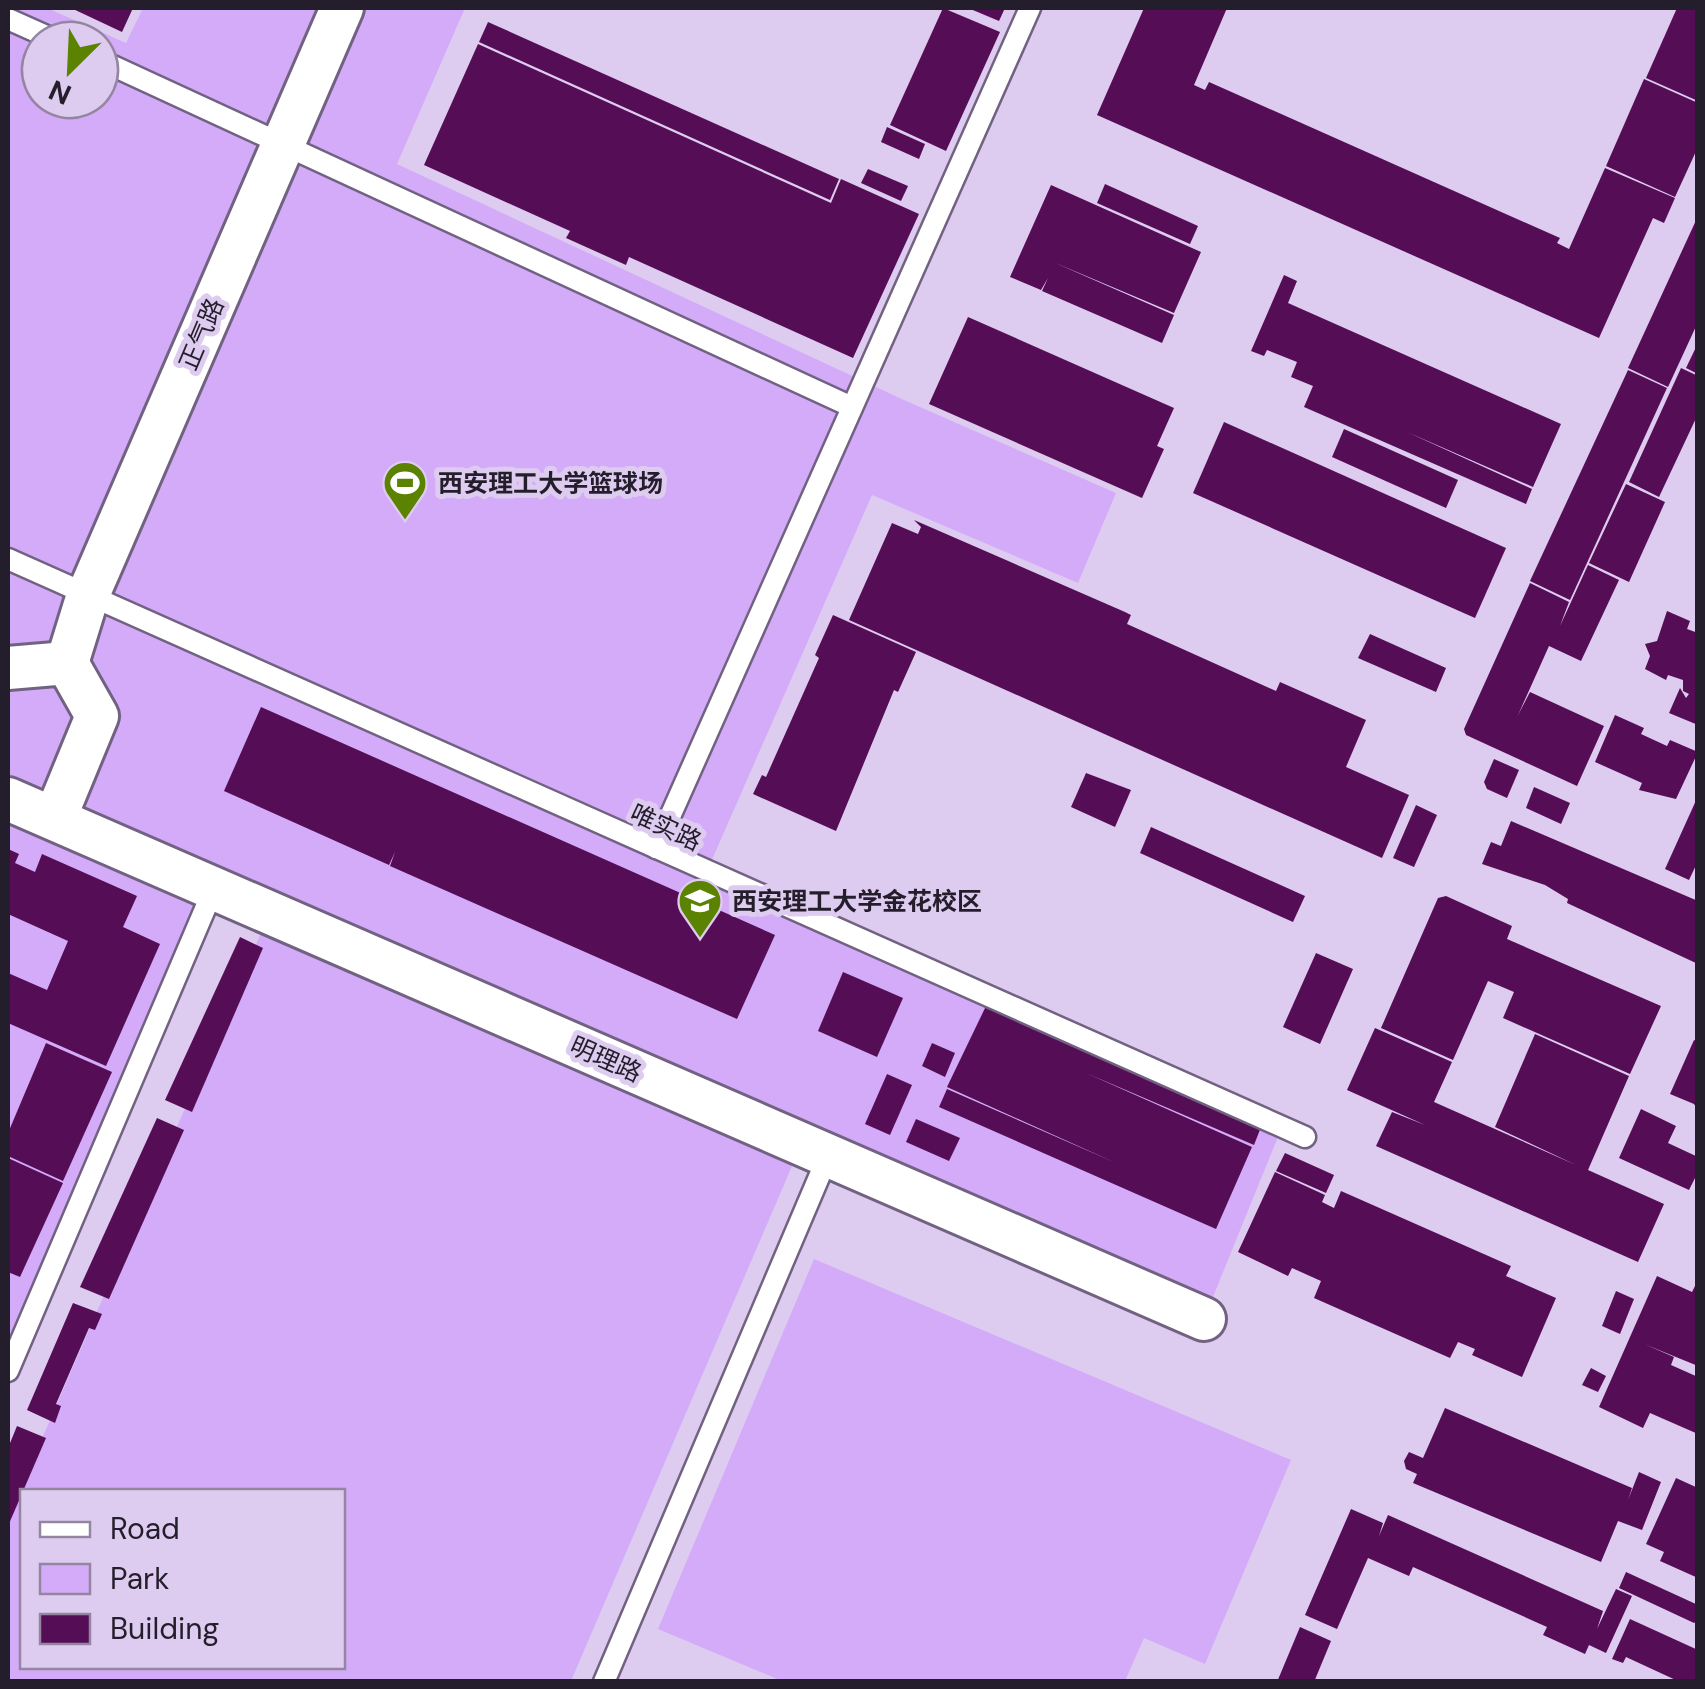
<svg xmlns="http://www.w3.org/2000/svg" width="1705" height="1689" viewBox="0 0 1705 1689" font-family="'DM Sans','Noto Sans SC',sans-serif">
<rect width="100%" height="100%" fill="#deccf0"/>
<g fill="#d3abf9" fill-rule="evenodd">
<path d="M8 8H47L126 43 143 8H465L397 164 904 400 1116 493 1078 583 872 495 707 871 1282 1127 1204 1319 8 786ZM40 40H100V100H40Z"/>
<path d="M8 795 214 888 8 1344Z"/>
<path d="M270 912 801 1145 571 1681 8 1682V1517ZM22 1492H342V1666H22Z"/>
<path d="M814 1259 1291 1460 1205 1664 1144 1638 1125 1681H782L658 1629Z"/>
</g>
<g fill="#550d56">
<path d="M71 8H133L122 32Z"/>
<path d="M943 8 1000 32 946 151 890 125Z"/>
<path d="M968 8H1005L999 21Z"/>
<path d="M1144 8H1227L1194 85 1205 90 1209 82 1560 238 1557 243 1569 249 1605 168 1675 198 1664 223 1653 218 1599 338 1097 115Z"/>
<path d="M1677 8H1698V101L1646 78Z"/>
<path d="M488 22 839 179 830 200 479 42Z"/>
<path d="M478 44 831 203 841 179 919 214 853 358 629 257 626 265 566 238 570 231 424 165Z"/>
<path d="M1644 79 1698 103V147L1675 197 1606 166Z"/>
<path d="M887 127 925 144 919 159 881 142Z"/>
<path d="M868 169 908 186 901 201 861 183Z"/>
<path d="M1105 184 1198 226 1190 244 1097 203Z"/>
<path d="M1051 185 1201 252 1174 313 1053 262 1174 315 1162 343 1042 291 1048 278 1041 290 1010 277Z"/>
<path d="M1698 216V322L1668 387 1628 368Z"/>
<path d="M1284 275 1297 281 1288 303 1561 424 1533 487 1407 432 1532 489 1526 504 1304 407 1313 386 1291 377 1297 362 1267 350 1264 356 1251 351Z"/>
<path d="M968 317 1174 408 1157 446 1164 449 1142 498 929 404Z"/>
<path d="M1698 343V374L1686 368Z"/>
<path d="M1681 368 1698 376V414L1659 497 1629 482Z"/>
<path d="M1628 370 1667 388 1570 600 1530 581Z"/>
<path d="M1224 422 1506 548 1475 618 1193 493Z"/>
<path d="M1344 429 1458 480 1446 508 1332 457Z"/>
<path d="M1626 484 1665 502 1629 582 1589 563Z"/>
<path d="M914 520 1125 612 1131 615 1127 624 1276 691 1280 682 1366 720 1346 767 1409 795 1382 858 849 620 892 523 918 534 921 527Z"/>
<path d="M1588 565 1619 580 1581 661 1549 646 1518 715 1530 692 1604 726 1577 786 1466 735 1464 729 1530 583 1569 602 1560 626Z"/>
<path d="M1667 611 1690 621 1687 629 1698 633V725L1669 713 1680 688 1686 698 1689 694 1683 691V680L1668 675 1666 680 1645 669 1650 656 1645 644 1657 641Z"/>
<path d="M833 615 916 652 898 692 894 690 836 831 753 794 762 775 766 777 819 658 815 655Z"/>
<path d="M1370 634 1446 668 1436 692 1358 658Z"/>
<path d="M261 707 775 935 737 1019 390 866 395 852 389 865 224 791Z"/>
<path d="M1615 715 1644 728 1641 734 1667 746 1670 740 1698 752 1676 799 1639 790 1642 783 1595 762Z"/>
<path d="M1494 759 1519 770 1507 798 1487 789 1484 782Z"/>
<path d="M1086 773 1131 790 1115 827 1071 807Z"/>
<path d="M1534 787 1570 803 1561 824 1526 808Z"/>
<path d="M1698 796V861L1689 880 1665 869Z"/>
<path d="M1416 805 1437 815 1414 867 1393 858Z"/>
<path d="M1511 821 1698 901V964L1567 903 1568 899 1545 885 1482 864 1491 842 1501 846Z"/>
<path d="M1151 827 1305 896 1293 922 1140 853Z"/>
<path d="M8 849 19 854 15 863 35 872 42 854 137 896 123 927 160 944 106 1066 8 1023V973L47 990 68 941 8 914Z"/>
<path d="M1446 896 1512 926 1507 939 1661 1006 1630 1074 1503 1018 1514 992 1488 981 1453 1060 1381 1028 1438 898Z"/>
<path d="M240 937 263 948 192 1112 165 1100Z"/>
<path d="M1316 953 1353 969 1320 1044 1283 1027Z"/>
<path d="M843 972 903 998 877 1057 818 1031Z"/>
<path d="M986 1006 1261 1127 1254 1145 1086 1073 1252 1147 1216 1229 939 1107 947 1089 1116 1163 947 1087Z"/>
<path d="M1375 1028 1452 1062 1434 1102 1576 1165 1495 1127 1535 1034 1629 1076 1588 1170 1664 1204 1638 1262 1376 1146 1392 1112 1425 1125 1347 1090Z"/>
<path d="M1694 1040 1698 1042V1111L1694 1104 1670 1094Z"/>
<path d="M46 1043 112 1072 63 1181 8 1156V1133Z"/>
<path d="M932 1043 955 1053 945 1077 922 1066Z"/>
<path d="M887 1074 912 1085 890 1135 865 1124Z"/>
<path d="M1641 1109 1676 1126 1668 1143 1698 1157V1172L1689 1190 1619 1158Z"/>
<path d="M157 1118 184 1130 109 1299 80 1287Z"/>
<path d="M916 1119 960 1138 949 1161 906 1142Z"/>
<path d="M1285 1153 1334 1175 1326 1193 1276 1171Z"/>
<path d="M8 1158 63 1183 20 1277 8 1272Z"/>
<path d="M1275 1172 1325 1195 1322 1202 1334 1208 1341 1191 1511 1266 1506 1276 1556 1298 1522 1377 1472 1355 1475 1349 1458 1342 1450 1358 1314 1298 1321 1281 1292 1268 1288 1276 1238 1252Z"/>
<path d="M1657 1276 1692 1292 1698 1280V1366L1644 1344 1674 1357 1671 1365 1698 1377V1434L1650 1413 1643 1428 1599 1407Z"/>
<path d="M1616 1291 1634 1299 1620 1334 1602 1326Z"/>
<path d="M73 1303 102 1314 95 1330 89 1328 56 1404 61 1406 55 1423 27 1410Z"/>
<path d="M1591 1368 1606 1376 1598 1392 1582 1385Z"/>
<path d="M1445 1408 1632 1488 1628 1500 1639 1472 1661 1482 1642 1530 1618 1521 1601 1562 1413 1483 1417 1474 1406 1469 1404 1461 1409 1452 1423 1458Z"/>
<path d="M17 1426 46 1438 8 1526V1448Z"/>
<path d="M1676 1478 1698 1488V1578L1660 1561 1664 1552 1646 1544Z"/>
<path d="M1351 1509 1383 1523 1379 1536 1388 1515 1603 1611 1597 1629 1616 1589 1632 1596 1606 1653 1589 1645 1585 1654 1543 1635 1547 1627 1413 1567 1409 1576 1368 1558 1337 1629 1305 1615Z"/>
<path d="M1626 1572 1698 1605V1620L1694 1623 1619 1588Z"/>
<path d="M1630 1619 1698 1650V1682H1680L1626 1657 1623 1663 1612 1659Z"/>
<path d="M1300 1627 1331 1641 1314 1682H1277Z"/>
</g>
<g fill="none" stroke-linecap="round" stroke-linejoin="round">
<defs>
<g id="service">
<path d="M8 19 55 40"/>
<path d="M100 60 852 407"/>
<path d="M8 559 1305 1137"/>
<path d="M656 848 1030 8"/>
<path d="M8 1371 214 888"/>
<path d="M604 1682 828 1156"/>
</g>
<g id="minor">
<path d="M67 663 88 595 342 8"/>
<path d="M8 668 67 663 97 716 55 818"/>
<path d="M8 799 1204 1319"/>
</g>
</defs>
<use href="#service" stroke="#726282" stroke-width="25"/>
<use href="#minor" stroke="#726282" stroke-width="48"/>
<use href="#service" stroke="#fff" stroke-width="20"/>
<use href="#minor" stroke="#fff" stroke-width="42"/>
</g>
<defs>
<symbol id="stadium-pin" viewBox="-11 -11 22 30"><path d="M0 17L-7.5 6A9.5 9.5 0 1 1 7.5 6Z" fill="#5c8202" stroke="#deccf0"/><path d="M0-5a6.5 5 0 1 0 0 10a6.5 5 0 1 0 0-10ZM-3.5-1.8h7v3.6h-7Z" fill="#fff"/></symbol>
<symbol id="university-pin" viewBox="-11 -11 22 30"><path d="M0 17L-7.5 6A9.5 9.5 0 1 1 7.5 6Z" fill="#5c8202" stroke="#deccf0"/><path d="M0-5L7-2L0 1L-7-2ZM-4 1L0 2.5L4 1V4Q0 6-4 4Z" fill="#fff"/></symbol>
</defs>
<g fill-rule="evenodd">
<use href="#stadium-pin" x="380" y="458" width="50" height="68"/>
<use href="#university-pin" x="675" y="876" width="50" height="68"/>
</g>
<g text-anchor="middle" stroke-width="10" stroke-linejoin="round" paint-order="stroke">
<g font-size="25" fill="#241d2b" stroke="#deccf0">
<text transform="translate(201 334) rotate(-67)" y="9">正气路</text>
<text transform="translate(666 827) rotate(25)" y="9">唯实路</text>
<text transform="translate(606 1059) rotate(24)" y="9">明理路</text>
</g>
<g font-size="25" font-weight="bold" fill="#241d2b" stroke="#deccf0" text-anchor="start">
<text x="438" y="492">西安理工大学篮球场</text>
<text x="732" y="910">西安理工大学金花校区</text>
</g>
</g>
<rect width="1705" height="1689" fill="none" stroke="#241d2b" stroke-width="20"/>
<rect x="20" y="1489" width="325" height="180" fill="#deccf0" stroke="#9486a1" stroke-width="2.5"/>
<rect x="40" y="1522" width="50" height="15" fill="#ffffff" stroke="#9486a1" stroke-width="2.5"/>
<text x="110" y="1539" font-size="30" fill="#241d2b">Road</text>
<rect x="40" y="1564" width="50" height="30" fill="#d3abf9" stroke="#9486a1" stroke-width="2.5"/>
<text x="110" y="1589" font-size="30" fill="#241d2b">Park</text>
<rect x="40" y="1614" width="50" height="30" fill="#550d56" stroke="#9486a1" stroke-width="2.5"/>
<text x="110" y="1639" font-size="30" fill="#241d2b">Building</text>
<g transform="translate(70 70) rotate(204)"><circle r="48" fill="#deccf0" stroke="#9486a1" stroke-width="2.5"/>
<path d="M0-8L18 38L0 25L-18 38Z" fill="#5c8202"/>
<text y="-15" font-size="28" font-weight="bold" text-anchor="middle" fill="#241d2b">N</text>
</g>
</svg>
